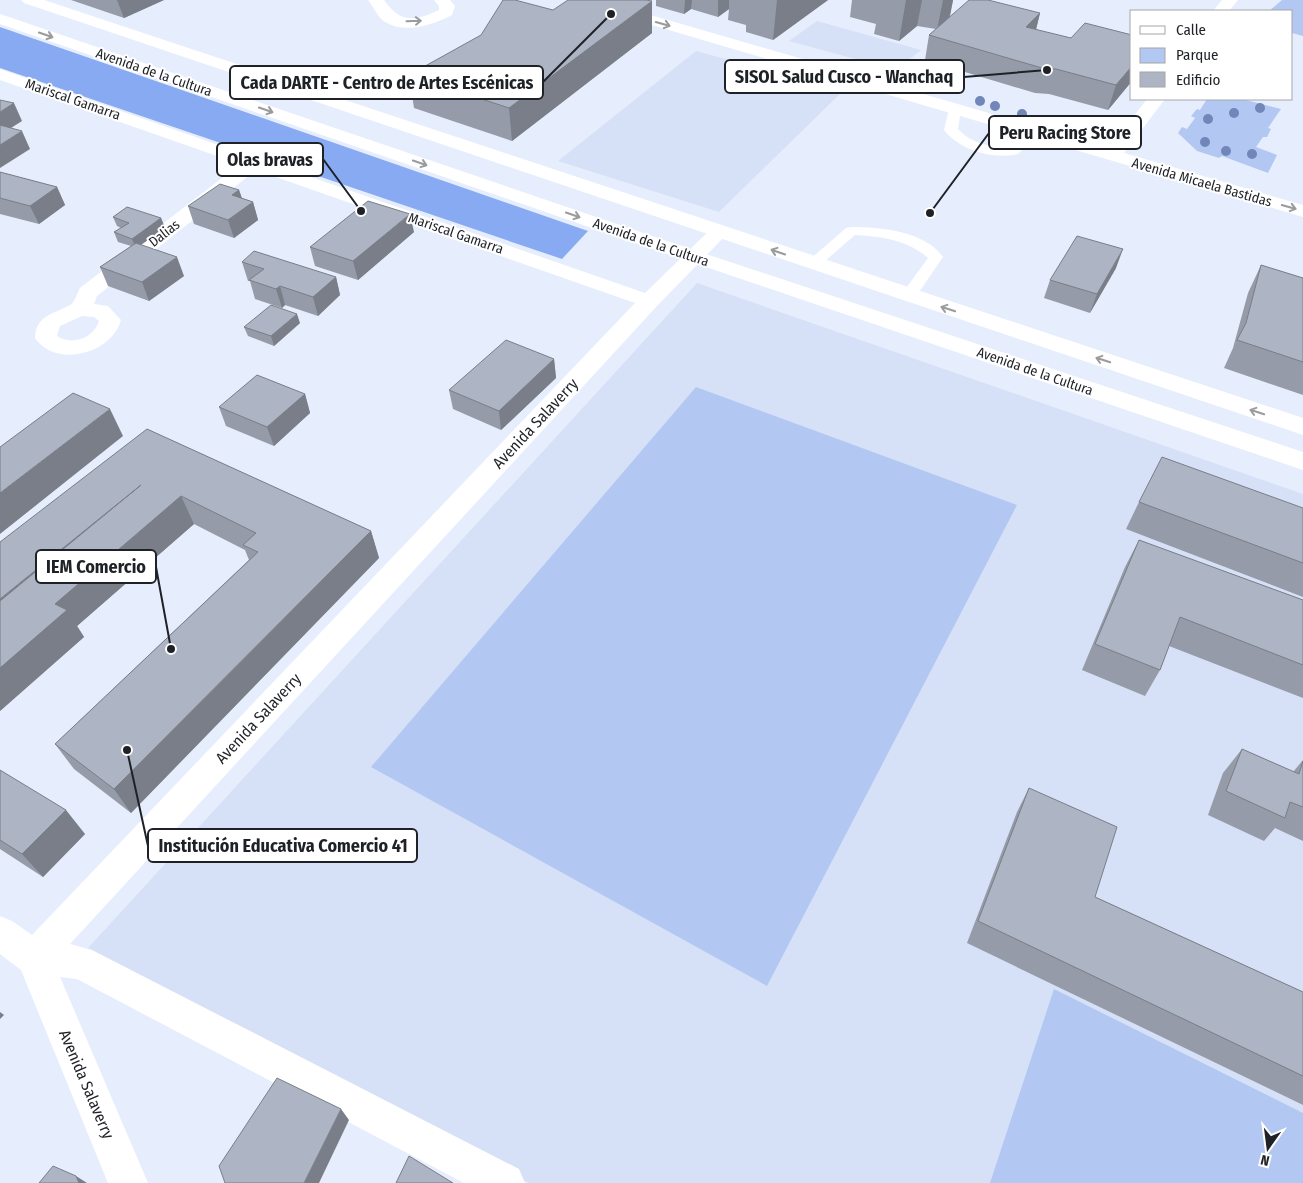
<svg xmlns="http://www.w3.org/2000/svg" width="1303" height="1183" viewBox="0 0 1303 1183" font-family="'Fira Sans Condensed',sans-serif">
<rect width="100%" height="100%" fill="#e6eefd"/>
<g fill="#d6e1f7">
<path d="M817 21 921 50 896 70 789 41Z"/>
<path d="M696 51 843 91 719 212 558 161Z"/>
<path d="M697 283 1303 494V1183H529L88 948Z"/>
</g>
<g fill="#b2c7f2">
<path d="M1282 0H1303V36L1292 33V11H1269Z"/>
<path d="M1207 99H1242L1281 109 1268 128 1271 129 1267 137H1263L1256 147 1277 155 1268 173 1222 156 1219 158 1197 151 1178 133 1182 127 1187 129 1195 118 1191 116 1197 109 1200 110Z"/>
<path d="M696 387 1017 505 767 986 371 767Z"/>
<path d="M1054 989 1303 1113V1183H990Z"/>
</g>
<path fill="#88aaf2" d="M0 27 588 231 562 259 0 68Z"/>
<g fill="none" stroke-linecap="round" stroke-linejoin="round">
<g fill="#fff" fill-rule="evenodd">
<path d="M955 105 961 109 958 129C972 144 990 147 1010 147L1029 129 1034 128 1041 132 1018 154C994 160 959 150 944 130L949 109Z"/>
<path d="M851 227C880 227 925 231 943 257L915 298 909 300 901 295 928 258C908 240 880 236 855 235L818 267H808L805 264 808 261 846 228Z"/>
</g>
<g fill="#fff" fill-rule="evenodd">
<path d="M368 0H384C400 23 414 22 439 10V6L434 0H450L455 6 452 15C433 25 405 34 385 22 377 17 374 7 368 0Z"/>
<path d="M574 0H599L1109 148 1147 99H1165L1124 153 1303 205V217L577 3Z"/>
<path d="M1222 0H1238L1229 11H1213Z"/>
<path d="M0 69 645 293 712 228 719 226 726 228 729 232 657 306 70 944 92 950 519 1169 525 1183H464L77 979 60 977 148 1183H108L21 970 0 954V916L12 921 32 935 635 303 256 170 97 296 94 304 108 306 121 320C111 355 55 368 35 338 36 315 54 314 70 305 75 303 77 293 80 288L240 164 0 80ZM82 316 94 317 99 321C94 338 72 346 57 336L60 326Z"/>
</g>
<g fill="#fff" fill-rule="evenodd">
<path d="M21 0H44L1303 418V435L24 3Z"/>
<path d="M0 14 661 239 1303 452V470L647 247 0 24Z"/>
</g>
</g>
<g fill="#7186b9">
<circle cx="980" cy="101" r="5"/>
<circle cx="995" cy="106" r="5"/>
<circle cx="1260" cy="108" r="5"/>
<circle cx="1234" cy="113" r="5"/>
<circle cx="1022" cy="114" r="5"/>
<circle cx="1208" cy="119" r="5"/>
<circle cx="1045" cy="120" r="5"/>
<circle cx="1205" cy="142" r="5"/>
<circle cx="1226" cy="151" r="5"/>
<circle cx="1252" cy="154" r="5"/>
</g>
<g fill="#959ba8">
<path d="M71 0H164L124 18Z"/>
<path d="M656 0H828L773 40 746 32V25L728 20 729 9 718 17 691 9 684 14 656 6Z"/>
<path d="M852 0H953L950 17 1040 13 1036 29 1132 81 1108 110 1049 94 1035 93 925 60 929 35 936 29 917 26 899 41 874 34 876 24 850 17Z"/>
<path d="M553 10 652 33 512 141 414 108 409 75Z"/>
<path d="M0 172 57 187 65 205 39 224 0 214Z"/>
<path d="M239 190 242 198 253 202 258 220 234 238 194 224 188 206Z"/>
<path d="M113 217 161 218 165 228 141 245 184 276 149 301 108 286 100 267 131 246 118 242 114 232 121 228 117 226Z"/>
<path d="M414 232 358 280 315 266 310 247Z"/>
<path d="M242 262 336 277 340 295 318 316 285 305 282 308 255 299 250 281H248Z"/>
<path d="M1261 265 1303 278V395L1224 368 1233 348 1248 293Z"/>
<path d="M1116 268 1090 313 1044 298 1050 280Z"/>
<path d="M300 323 274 346 248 336 244 327Z"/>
<path d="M554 359 556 378 501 430 453 409 449 390Z"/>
<path d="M305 394 310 413 274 446 226 426 219 407Z"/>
<path d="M147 429 371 531 379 558 131 813 74 769 55 744 249 560 245 550 194 524 77 626 84 637 0 711Z"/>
<path d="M1139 502 1303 508V597L1126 529Z"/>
<path d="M1139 540 1303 600V698L1169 646 1160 670 1145 696 1082 670 1125 567Z"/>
<path d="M1242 749 1293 772 1303 760V841L1275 828 1264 841 1208 815 1223 773Z"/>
<path d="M0 770 85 834 43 877 0 849Z"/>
<path d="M1029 788 1095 897 1303 992V1105L967 943 1017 812Z"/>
</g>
<g fill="#797e88">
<path d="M117 0H164L124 18Z"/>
<path d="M685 0H692L691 9 684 14Z"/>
<path d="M718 0H729V9L718 17Z"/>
<path d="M777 0H828L773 40Z"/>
<path d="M906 0H922L917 26 899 41Z"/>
<path d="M943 0H953L949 19 937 30Z"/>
<path d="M652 1V33L512 141 509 108Z"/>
<path d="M1040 13 1034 38 1026 27Z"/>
<path d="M1132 66V81L1108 110 1116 85Z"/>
<path d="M14 103 22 121 0 135V112Z"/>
<path d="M22 131 30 149 0 168V145Z"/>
<path d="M57 187 65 205 39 224 30 206Z"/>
<path d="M239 190 245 208 253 202 258 220 234 238 228 220 232 195Z"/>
<path d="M410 214 414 232 358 280 353 261Z"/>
<path d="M161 218 165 228 136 248 132 239Z"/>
<path d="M1123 249 1116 268 1090 313 1097 294Z"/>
<path d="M177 257 184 276 149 301 142 282Z"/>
<path d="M336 277 340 295 318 316 313 297Z"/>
<path d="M280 286 285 305 282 308 276 289Z"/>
<path d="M297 314 300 323 274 346 271 336Z"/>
<path d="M554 359 556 378 501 430 499 411Z"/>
<path d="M305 394 310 413 274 446 267 427Z"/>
<path d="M110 409 123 436 0 534V493Z"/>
<path d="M141 485 0 641V599Z"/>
<path d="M181 496 194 524 77 626 84 637 0 711V668L55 604Z"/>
<path d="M371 531 379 558 131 813 114 789Z"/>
<path d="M66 810 85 834 43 877 22 854Z"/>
<path d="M0 1012 4 1015 0 1019Z"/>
<path d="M341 1109 349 1120 319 1183H304Z"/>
<path d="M76 1176 87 1183H79Z"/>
</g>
<g fill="#adb4c3" stroke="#797e88">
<path d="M503 0H515L553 10 568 0H646L652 1 509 108 409 75 481 35Z"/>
<path d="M969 0H988L1040 13 1026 27 1071 38 1085 23 1132 35V66L1116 85 1056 69 1042 68 929 35Z"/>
<path d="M0 100 14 103 0 112Z"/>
<path d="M0 125 22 131 0 145Z"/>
<path d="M0 172 57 187 30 206 0 198Z"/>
<path d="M220 184 239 190 232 195 253 202 228 220 188 206Z"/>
<path d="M368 201 410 214 353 261 310 247Z"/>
<path d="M127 207 161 218 132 239 114 232 129 223 113 217Z"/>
<path d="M1077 236 1123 249 1097 294 1050 280Z"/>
<path d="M136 243 177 257 142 282 100 267Z"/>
<path d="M254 251 336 277 313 297 280 286 276 289 249 280 264 269 242 262Z"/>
<path d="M1261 265 1303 278V362L1237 340 1246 323Z"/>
<path d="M271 305 297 314 271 336 244 327Z"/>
<path d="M506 340 554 359 499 411 449 390Z"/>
<path d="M257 375 305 394 267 427 219 407Z"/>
<path d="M73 393 110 409 0 493V447Z"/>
<path d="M147 429 371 531 114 789 55 744 258 552 243 545 256 533 181 496 55 604 67 610 0 668V601L141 485 0 599V542Z"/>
<path d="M1162 457 1303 508V563L1139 502Z"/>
<path d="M1139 540 1303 600V665L1180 617 1160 670 1095 644Z"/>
<path d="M1242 749 1299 774 1303 761V807L1290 802 1285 818 1226 791Z"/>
<path d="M0 770 66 810 22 854 0 840Z"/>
<path d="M1029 788 1117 827 1095 897 1303 992V1076L978 921Z"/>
<path d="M277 1078 341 1109 304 1183H225L219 1166Z"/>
<path d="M409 1156 453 1183H396Z"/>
<path d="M53 1166 76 1176 79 1183H39Z"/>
</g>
<defs><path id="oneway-shaft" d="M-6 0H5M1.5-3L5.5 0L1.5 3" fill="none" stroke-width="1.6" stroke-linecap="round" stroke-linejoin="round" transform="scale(1.25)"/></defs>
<g stroke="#9a9b9d">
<use href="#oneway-shaft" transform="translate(414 21) rotate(-2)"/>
<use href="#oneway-shaft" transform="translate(663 24) rotate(16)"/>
<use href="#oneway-shaft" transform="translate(46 35) rotate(19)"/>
<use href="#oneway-shaft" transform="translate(266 110) rotate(19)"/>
<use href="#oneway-shaft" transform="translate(420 163) rotate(19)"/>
<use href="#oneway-shaft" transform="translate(1289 207) rotate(16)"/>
<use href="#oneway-shaft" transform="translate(573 215) rotate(19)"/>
<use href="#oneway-shaft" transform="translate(778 252) rotate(-161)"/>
<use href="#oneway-shaft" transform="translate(948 309) rotate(-162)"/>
<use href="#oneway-shaft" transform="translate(1103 360) rotate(-162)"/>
<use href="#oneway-shaft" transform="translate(1257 412) rotate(-162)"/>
</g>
<g text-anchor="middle" stroke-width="4" stroke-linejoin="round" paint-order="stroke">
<g font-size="14" fill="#1e2126" stroke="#fff">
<text transform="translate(154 72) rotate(19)" y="5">Avenida de la Cultura</text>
<text transform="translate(73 99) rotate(19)" y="5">Mariscal Gamarra</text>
<text transform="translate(1202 182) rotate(16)" y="5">Avenida Micaela Bastidas</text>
<text transform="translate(164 233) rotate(-38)" y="5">Dalias</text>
<text transform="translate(456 233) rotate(19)" y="5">Mariscal Gamarra</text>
<text transform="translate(651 242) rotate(19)" y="5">Avenida de la Cultura</text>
<text transform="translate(1035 371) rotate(19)" y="5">Avenida de la Cultura</text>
</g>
<g font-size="16" fill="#1e2126" stroke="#fff">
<text transform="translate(535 423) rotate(-47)" y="6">Avenida Salaverry</text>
<text transform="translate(258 718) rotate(-47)" y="6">Avenida Salaverry</text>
<text transform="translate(87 1084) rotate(67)" y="6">Avenida Salaverry</text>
</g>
</g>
<path fill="none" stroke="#1e2126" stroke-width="2" d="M1047 70L964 77M611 14L543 82M930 213L989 133M361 211L323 159M171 649L156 567M127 750L148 846"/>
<g fill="#1e2126" stroke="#fff" stroke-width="2">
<circle cx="1047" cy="70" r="5"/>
<circle cx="611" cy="14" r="5"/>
<circle cx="930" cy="213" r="5"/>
<circle cx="361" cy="211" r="5"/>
<circle cx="171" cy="649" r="5"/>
<circle cx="127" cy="750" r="5"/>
</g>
<g fill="#fff" stroke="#1e2126" stroke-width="2">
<rect x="725" y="60" width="239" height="33" rx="5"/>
<rect x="230" y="66" width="313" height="33" rx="5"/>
<rect x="989" y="116" width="152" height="33" rx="5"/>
<rect x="217" y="143" width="106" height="33" rx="5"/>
<rect x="36" y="550" width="120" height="33" rx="5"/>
<rect x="148" y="829" width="269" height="33" rx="5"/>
</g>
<g font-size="18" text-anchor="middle" font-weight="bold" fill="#1e2126">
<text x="844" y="83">SISOL Salud Cusco - Wanchaq</text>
<text x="387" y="89">Cada DARTE - Centro de Artes Escénicas</text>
<text x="1065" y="139">Peru Racing Store</text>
<text x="270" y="166">Olas bravas</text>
<text x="96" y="573">IEM Comercio</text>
<text x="283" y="852">Institución Educativa Comercio 41</text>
</g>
<rect x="1130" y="10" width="162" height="90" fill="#ffffff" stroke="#a5a6a8"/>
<rect x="1140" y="26" width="25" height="8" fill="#ffffff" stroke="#a5a6a8"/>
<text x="1176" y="35" font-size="15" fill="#1e2126">Calle</text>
<rect x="1140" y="48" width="25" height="15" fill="#b2c7f2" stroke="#a5a6a8"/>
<text x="1176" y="60" font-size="15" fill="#1e2126">Parque</text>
<rect x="1140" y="72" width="25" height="15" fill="#adb4c3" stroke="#a5a6a8"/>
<text x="1176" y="85" font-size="15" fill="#1e2126">Edificio</text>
<g transform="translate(1268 1148) rotate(194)" stroke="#ffffff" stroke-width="4" paint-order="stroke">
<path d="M0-4L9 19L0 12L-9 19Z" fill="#1e2126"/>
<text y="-8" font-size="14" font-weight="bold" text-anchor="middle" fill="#1e2126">N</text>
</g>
</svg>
